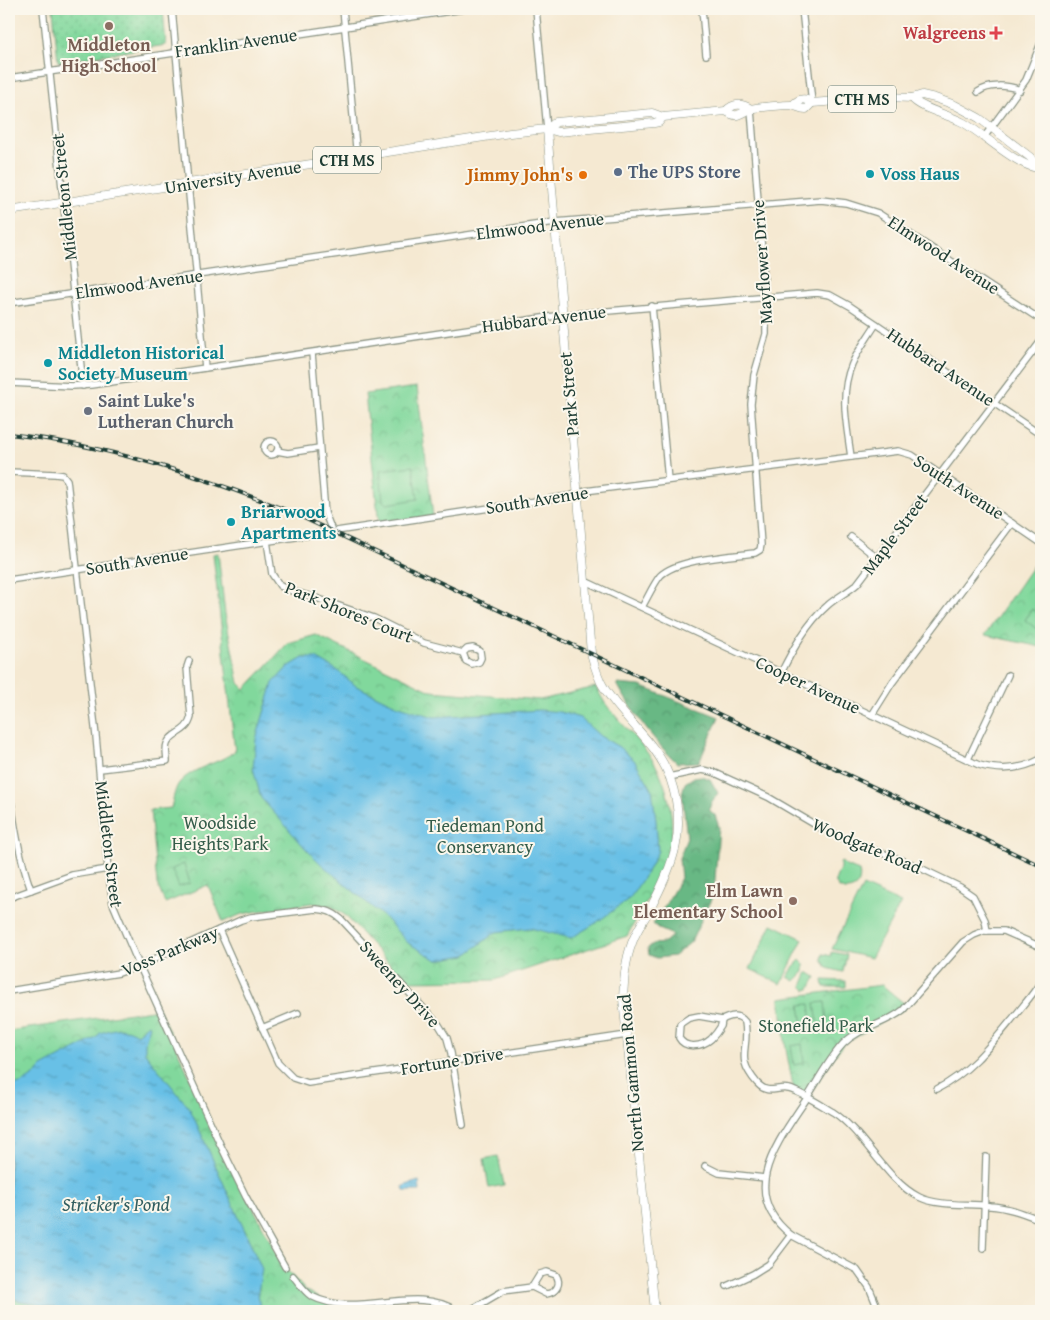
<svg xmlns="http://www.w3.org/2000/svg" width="1050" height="1320" viewBox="0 0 1050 1320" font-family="'Gentium Book Plus',serif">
<defs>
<pattern id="grass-dots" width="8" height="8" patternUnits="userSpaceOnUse" patternTransform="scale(1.25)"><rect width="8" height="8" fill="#81d89c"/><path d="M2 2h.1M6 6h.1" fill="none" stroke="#6fba87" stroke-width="1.8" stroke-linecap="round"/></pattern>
<pattern id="forest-crowns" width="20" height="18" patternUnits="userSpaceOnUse" patternTransform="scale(1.25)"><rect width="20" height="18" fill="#68b884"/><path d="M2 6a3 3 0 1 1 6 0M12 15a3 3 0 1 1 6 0" fill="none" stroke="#55976d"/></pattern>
<pattern id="park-crowns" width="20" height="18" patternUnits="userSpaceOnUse" patternTransform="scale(1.25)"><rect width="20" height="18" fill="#81d89c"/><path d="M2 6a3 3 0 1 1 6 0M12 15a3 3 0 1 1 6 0" fill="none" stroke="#6fba87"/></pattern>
<pattern id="water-ripples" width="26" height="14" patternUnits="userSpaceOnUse" patternTransform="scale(1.25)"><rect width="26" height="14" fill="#68c0e6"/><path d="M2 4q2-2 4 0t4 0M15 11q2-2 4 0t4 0" fill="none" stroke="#559dbb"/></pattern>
</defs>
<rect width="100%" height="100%" fill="#fbf7ec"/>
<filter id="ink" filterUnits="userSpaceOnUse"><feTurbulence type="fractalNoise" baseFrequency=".02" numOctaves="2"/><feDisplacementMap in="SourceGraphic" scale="10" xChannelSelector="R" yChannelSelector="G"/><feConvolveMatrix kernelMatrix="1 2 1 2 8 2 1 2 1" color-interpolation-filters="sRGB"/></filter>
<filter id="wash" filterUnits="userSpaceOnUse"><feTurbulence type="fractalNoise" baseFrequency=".0096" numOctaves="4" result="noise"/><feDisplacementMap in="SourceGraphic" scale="20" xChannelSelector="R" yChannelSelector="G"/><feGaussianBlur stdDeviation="1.12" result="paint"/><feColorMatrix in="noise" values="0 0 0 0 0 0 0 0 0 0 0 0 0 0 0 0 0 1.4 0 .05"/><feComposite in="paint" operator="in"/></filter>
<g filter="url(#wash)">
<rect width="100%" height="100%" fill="#f5e9d2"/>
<path fill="url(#grass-dots)" stroke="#508a68" d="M53 9H163L166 45 58 62Z"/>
<g fill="url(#forest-crowns)" stroke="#447a5c">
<path d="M617 684 640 686 719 717 699 762 677 763C653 740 633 713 617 684Z"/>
<path d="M701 776 710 779 718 793 711 803 709 810 715 815 719 827 714 893 691 942 674 956 657 958 649 955 648 948 653 944 664 943 673 935 659 929 653 924 660 914 681 878 679 858 687 838 682 793 685 783 694 777Z"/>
</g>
<g fill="url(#park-crowns)" stroke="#508a68">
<path d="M417 387 433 516 379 524 365 394Z"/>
<path d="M218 553 225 614 239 683 245 689 288 643 316 635 431 691 540 700 596 687C600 694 603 701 608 707 622 725 639 740 652 759 669 784 678 830 667 858 657 886 641 911 627 936L495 980 405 981 345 915 330 906 312 903 253 912 242 914 223 922 208 885 165 903 157 884 150 810 171 808C173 800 175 787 180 782 195 766 219 764 235 751L213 554Z"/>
<path d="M1041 554V647L985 635Z"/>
<path d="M832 952 847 955 843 972 827 968 822 959 823 954 831 956Z"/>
<path d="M800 960 804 964V972L795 981 788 977 794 966Z"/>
<path d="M808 972 816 977 810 989 806 990 802 986Z"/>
<path d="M823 980 846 981V987H824Z"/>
<path d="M882 985 906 1005 903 1010 843 1044 807 1098 794 1091 786 1049 780 998Z"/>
<path d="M159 1009 220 1144 284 1267 305 1290 329 1304 328 1311H9V1031Z"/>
</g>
<g fill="#81d89c" stroke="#508a68">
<path d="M413 466 418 499 387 504 383 501 380 470Z"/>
<path d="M1032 609 1041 615V625L1038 630 1025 620Z"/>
<path d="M840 863 842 862 846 866 859 871C862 883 856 891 844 890L838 887 835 881 840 868Z"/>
<path d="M184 864 190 883 179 887 172 869Z"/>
<path d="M863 886 901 903 871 958 832 949Z"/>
<path d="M772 924 803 939 781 984 750 969Z"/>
<path d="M825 1002 827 1023 818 1024 815 1003Z"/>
<path d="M810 1004 812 1025 803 1026 800 1005Z"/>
<path d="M802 1044 804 1063 794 1065 791 1046Z"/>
<path d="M498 1156 504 1185 489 1188 484 1159Z"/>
</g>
<g fill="url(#water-ripples)" stroke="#447e8d">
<path d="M303 658H316L337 670 356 686 396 705 434 717 540 710 560 712 580 718 600 736 619 747 635 761 652 789 656 820 658 851 647 872 630 898 596 923 571 938 530 928 496 932 466 955 437 960 408 943 384 917 321 864 307 850 261 798 253 768 256 739 273 683 288 667Z"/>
<path d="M148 1024 150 1026 145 1042V1053L190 1109 262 1269 258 1292 260 1311H67L17 1300 9 1294V1086L21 1084 34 1076 42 1067 96 1038 100 1033C114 1029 123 1025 137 1034Z"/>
<path d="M419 1181 420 1191H404L403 1186Z"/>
</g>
</g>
<g filter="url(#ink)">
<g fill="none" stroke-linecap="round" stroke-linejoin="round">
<defs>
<g id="minor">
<path d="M43 9 83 386"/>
<path d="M172 9 205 368"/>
<path d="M343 9 357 158"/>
<path d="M536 9 547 129"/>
<path d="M702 9 706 55"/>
<path d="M802 9 812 103"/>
<path d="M9 78 464 9"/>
<path d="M978 92C989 84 1007 85 1020 90"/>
<path d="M985 136 1026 80 1041 43"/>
<path d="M9 303 555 222 821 200 846 203 878 213 1041 320"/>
<path d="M652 306 668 480"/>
<path d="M312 353 325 513 332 531"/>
<path d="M9 383 72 386 91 385 562 315 817 293 830 295 850 306 1041 435"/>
<circle cx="271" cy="448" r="7"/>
<path d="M277 451 288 453 319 448"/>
<path d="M851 457C847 426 839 394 852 364 858 350 868 337 876 324"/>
<path d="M9 472 55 474 63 475 67 480 96 736 108 869 113 904 136 958 220 1144 246 1197 285 1267"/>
<path d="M851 537 877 558"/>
<path d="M267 541 272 574 280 586 292 591 316 598 374 618 424 643 463 653"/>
<path d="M9 580 503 506 569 496 585 491 898 451 912 455 1041 543"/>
<path d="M585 581 979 765C1000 771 1021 770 1041 759"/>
<path d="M642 607C648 597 653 585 660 576 676 559 731 556 755 553L760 550 761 545 751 404 754 375 766 334V305L751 109"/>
<path d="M473 648 480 651 481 658 479 662 472 664 466 661 463 653 467 649Z"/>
<path d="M781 673C793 649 807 623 828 605 837 597 848 592 857 584L1041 341"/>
<path d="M872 715 892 683 1012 523"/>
<path d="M968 759 1008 675"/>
<path d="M100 769 167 761C167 756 165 749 167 744 172 731 187 734 191 717L187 667 189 661"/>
<path d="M669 777 702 770 713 772 768 797 819 827 852 842 912 864 960 887 973 896 985 920 987 931"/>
<path d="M9 788C14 823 19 857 31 890"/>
<path d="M9 898 72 875 108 869"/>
<path d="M219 930 278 1063 293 1078 308 1083 627 1035"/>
<path d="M9 991 119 973 139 966 241 920 251 917 316 909C327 910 333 912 341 919L439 1025 447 1038 451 1053 463 1125"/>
<path d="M699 1016 722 1020 721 1026C718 1031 715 1035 711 1039 702 1047 685 1049 679 1038L680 1024 689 1018Z"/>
<path d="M722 1020C730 1016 738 1013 745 1022 750 1051 734 1056 757 1083 769 1096 776 1086 789 1089 801 1092 821 1105 833 1112 864 1132 886 1181 919 1197 940 1207 968 1203 990 1206 1008 1207 1025 1214 1041 1220"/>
<path d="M262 1028 298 1013"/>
<path d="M937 1089C972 1071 993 1042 1018 1012 1026 1002 1035 992 1041 981"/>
<path d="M705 1166 719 1173 765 1178"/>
<path d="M983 1248 986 1157"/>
<path d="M547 1272 556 1275C562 1284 556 1293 546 1294L532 1287 540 1274Z"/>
<path d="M293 1276C299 1283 304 1291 311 1296 358 1320 414 1283 457 1311"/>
<path d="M727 1286 753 1274 769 1264 791 1235"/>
<path d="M469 1311 503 1291 532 1287"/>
<path d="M877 1311 876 1304 869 1287 857 1270 791 1235C736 1192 779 1141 807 1098 818 1080 829 1059 843 1044 859 1027 885 1025 903 1010L963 942 974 935 984 931H1004L1041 947"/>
</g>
<g id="major">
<path d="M912 98C920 109 951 115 964 123 986 136 1015 164 1037 168"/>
<path d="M793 105C798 99 805 97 812 103L887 97 912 98 922 95 935 98 955 105 979 118 1030 157 1041 171"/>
<path d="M726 111C733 103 742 103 751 109"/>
<path d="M547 129 591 653C594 664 597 676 603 686 622 718 657 742 670 778 688 829 674 864 650 909 644 920 636 931 632 943 625 961 624 980 623 999L655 1311"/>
<path d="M547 129 556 122 579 120 652 113 663 117 726 111C739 120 740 112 751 109 757 107 785 105 791 105 797 106 800 109 806 109L812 103"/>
<path d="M9 211 510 133 547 129 558 132 654 123 659 122 663 117"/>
</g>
</defs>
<use href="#minor" stroke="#8a9383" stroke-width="8"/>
<use href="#major" stroke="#8a9383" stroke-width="9"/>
<use href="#minor" stroke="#fff" stroke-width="5.5"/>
<use href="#major" stroke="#fff" stroke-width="8"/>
<defs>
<path id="rail" d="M9 434C107 445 199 475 291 512L1041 866"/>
</defs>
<use href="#rail" stroke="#1f3d34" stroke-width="4"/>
<use href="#rail" stroke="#fbf7ec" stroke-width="2" stroke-dasharray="5.5" stroke-linecap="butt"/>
</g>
</g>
<g fill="#8d6e63" stroke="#fbf7ec" stroke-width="2">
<circle cx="109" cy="26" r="5"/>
<circle cx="793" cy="901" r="5"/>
</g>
<path fill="#e0444e" stroke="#fbf7ec" stroke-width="2" d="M993.5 25.5h5v5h5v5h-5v5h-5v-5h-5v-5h5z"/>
<circle fill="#5c6f8a" stroke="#fbf7ec" stroke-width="2" cx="618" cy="172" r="5"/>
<g fill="#0f9aa8" stroke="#fbf7ec" stroke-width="2">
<circle cx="870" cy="174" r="5"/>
<circle cx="48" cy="363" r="5"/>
<circle cx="231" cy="522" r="5"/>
</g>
<circle fill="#e8710a" stroke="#fbf7ec" stroke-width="2" cx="583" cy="175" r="5"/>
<circle fill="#6b7280" stroke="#fbf7ec" stroke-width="2" cx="88" cy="411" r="5"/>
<g text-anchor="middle" stroke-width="4" stroke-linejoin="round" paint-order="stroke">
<g fill="#fbf7ec" stroke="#61756b" stroke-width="1">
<rect x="828" y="85.5" width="68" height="27" rx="4"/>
<rect x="313" y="146.5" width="68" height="27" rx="4"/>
</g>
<g font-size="16" font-weight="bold" fill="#1f3d34">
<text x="862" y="105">CTH MS</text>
<text x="347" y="166">CTH MS</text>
</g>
<g font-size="18" font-weight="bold" fill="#be3a42" stroke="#fbf7ec" text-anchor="end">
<text x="986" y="39">Walgreens</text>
</g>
<g font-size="18" fill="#1f3d34" stroke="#fbf7ec">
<text transform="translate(236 43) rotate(-8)" y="6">Franklin Avenue</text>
<text transform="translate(233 177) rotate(-9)" y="6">University Avenue</text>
<text transform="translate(64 197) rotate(-96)" y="6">Middleton Street</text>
<text transform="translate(540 226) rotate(-7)" y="6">Elmwood Avenue</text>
<text transform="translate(944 255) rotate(33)" y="6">Elmwood Avenue</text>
<text transform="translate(762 262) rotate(-94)" y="6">Mayflower Drive</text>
<text transform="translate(139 284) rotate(-8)" y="6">Elmwood Avenue</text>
<text transform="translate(544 319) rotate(-7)" y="6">Hubbard Avenue</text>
<text transform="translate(941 367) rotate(34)" y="6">Hubbard Avenue</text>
<text transform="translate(569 394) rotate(-95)" y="6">Park Street</text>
<text transform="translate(959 487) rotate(33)" y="6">South Avenue</text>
<text transform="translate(537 500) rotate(-9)" y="6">South Avenue</text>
<text transform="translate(895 534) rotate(-53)" y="6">Maple Street</text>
<text transform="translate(137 561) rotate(-9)" y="6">South Avenue</text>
<text transform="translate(349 612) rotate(22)" y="6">Park Shores Court</text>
<text transform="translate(808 685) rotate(25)" y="6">Cooper Avenue</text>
<text transform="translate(109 844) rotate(83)" y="6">Middleton Street</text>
<text transform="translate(867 846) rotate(23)" y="6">Woodgate Road</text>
<text transform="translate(170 951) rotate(-23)" y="6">Voss Parkway</text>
<text transform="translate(400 984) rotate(48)" y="6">Sweeney Drive</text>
<text transform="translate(452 1061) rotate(-9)" y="6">Fortune Drive</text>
<text transform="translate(631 1073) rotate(-95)" y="6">North Gammon Road</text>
</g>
<g font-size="18" font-weight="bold" fill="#785e54" stroke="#fbf7ec">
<text x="109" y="51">Middleton<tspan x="109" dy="21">High School</tspan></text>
<text x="783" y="897" text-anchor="end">Elm Lawn<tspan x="783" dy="21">Elementary School</tspan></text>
</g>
<g font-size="18" font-weight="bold" fill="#4e5e75" stroke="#fbf7ec" text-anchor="start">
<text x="628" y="178">The UPS Store</text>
</g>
<g font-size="18" font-weight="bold" fill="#0d838f" stroke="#fbf7ec" text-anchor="start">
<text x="880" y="180">Voss Haus</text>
<text x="58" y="359">Middleton Historical<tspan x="58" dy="21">Society Museum</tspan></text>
<text x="241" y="518">Briarwood<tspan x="241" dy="21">Apartments</tspan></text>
</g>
<g font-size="18" font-weight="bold" fill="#c56008" stroke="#fbf7ec" text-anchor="end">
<text x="573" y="181">Jimmy John's</text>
</g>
<g font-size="18" font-weight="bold" fill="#5b616d" stroke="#fbf7ec" text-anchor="start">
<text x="98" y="407">Saint Luke's<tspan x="98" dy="21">Lutheran Church</tspan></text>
</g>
<g font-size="18" fill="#335c49" stroke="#fbf7ec">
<text x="220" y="829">Woodside<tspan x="220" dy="21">Heights Park</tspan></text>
<text x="485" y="832">Tiedeman Pond<tspan x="485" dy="21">Conservancy</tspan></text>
<text x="816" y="1032">Stonefield Park</text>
</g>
<g font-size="19" font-style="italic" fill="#315e60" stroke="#fbf7ec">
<text x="116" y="1211">Stricker's Pond</text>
</g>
</g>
<rect width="1050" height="1320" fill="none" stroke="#fbf7ec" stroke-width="30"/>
</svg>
